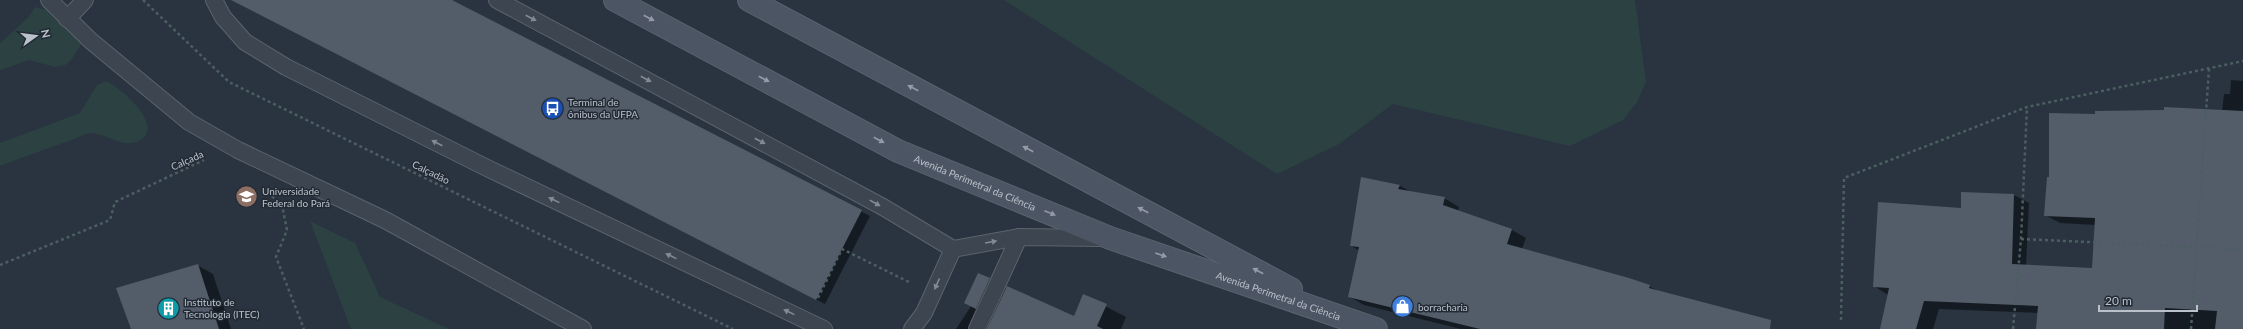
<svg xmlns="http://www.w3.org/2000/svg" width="2243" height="329" viewBox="0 0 2243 329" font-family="Lato,sans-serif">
<rect width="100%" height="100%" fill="#293440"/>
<g fill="#2c4142">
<path d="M1004 0H1635L1646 82 1637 102 1623 120 1570 146 1393 104 1339 144 1277 174Z"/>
<path d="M35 7 46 10 82 43 72 59 65 65 55 67 29 60 0 70V43L29 17Z"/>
<path d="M106 81C120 87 167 127 139 141 124 149 106 134 92 133 85 133 75 139 69 141 46 149 23 157 0 166V143L80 113 97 85Z"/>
<path d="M310 221 355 243 380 297 449 329H351Z"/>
</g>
<g fill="#0007">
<path d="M245 0H450L870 216 825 304 252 10Z"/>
<path d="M2231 80 2243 81V329H2037L2039 313 1939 309 1933 329H1881L1888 295 1874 286 1962 210 2014 195 2029 203 2026 266 2093 269 2095 225 2060 223 2045 215 2050 178 2096 115 2222 111 2224 94H2230Z"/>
<path d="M1399 185 1411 192 1444 198 1459 207 1458 211 1512 230 1526 238 1522 249 1649 286 1660 292 1754 329H1461L1364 305 1350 297 1360 251 1351 246Z"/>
<path d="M197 265 213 274 231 329H132Z"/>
<path d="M989 279 1007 289 1074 317 1084 295 1126 317 1121 329H956Z"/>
</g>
<g fill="#535d6a">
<path d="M231 0H452L862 210 816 300Z"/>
<path d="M2164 107 2243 111V329H2215L2217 311 2165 308 2164 329H2036L2038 306 1924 301 1916 329H1880L1889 288 1873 287 1878 202 1961 208V192L2014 194 2012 264 2092 268 2095 218 2044 216 2047 177H2049V113L2095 114V111L2164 110Z"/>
<path d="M1361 177 1400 185 1398 189 1445 197 1443 205 1512 229 1507 244 1629 278 1650 285 1649 288 1771 320 1770 329H1480L1348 297 1359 247 1350 246Z"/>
<path d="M198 264 219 329H131L116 288Z"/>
<path d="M978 273 990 278 976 309 964 303Z"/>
<path d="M1007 286 1074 316 1083 294 1107 304 1097 326 1103 329H987Z"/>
</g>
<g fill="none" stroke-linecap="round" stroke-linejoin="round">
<defs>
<g id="service">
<path d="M49 0 91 41 189 122 238 150 385 220 583 329"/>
<path d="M214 0 223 17 245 42 286 67 483 166 824 329"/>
<path d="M497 0 883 207 953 249 1019 237 1101 238"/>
<path d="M67 19 85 0"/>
<path d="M912 329 924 313 953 249"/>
<path d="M977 329 1019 237"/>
</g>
<g id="secondary">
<path id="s1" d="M615 0 898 151 1110 238 1376 329"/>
<path d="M749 0 1291 289"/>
</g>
</defs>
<use href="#service" stroke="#5b646d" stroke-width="18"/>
<use href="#secondary" stroke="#5b646d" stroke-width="24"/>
<g stroke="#4b5e60" stroke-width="2.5" stroke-dasharray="3 3" stroke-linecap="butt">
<path d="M143 0 229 82 733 329"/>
<path d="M272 196 282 205 287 230 276 257 304 329"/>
<path d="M2021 239 2243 249"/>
<path d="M0 265 110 220 115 202 204 160"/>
<path d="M818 298 842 249 911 283"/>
<path d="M1841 320 1844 178 2027 107 2243 61"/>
<path d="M2013 329 2021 239 2027 107"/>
<path d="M2191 329 2209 69"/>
</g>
<use href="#service" stroke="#3d4650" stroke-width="16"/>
<use href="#secondary" stroke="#4c5563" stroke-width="22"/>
</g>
<defs><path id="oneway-solid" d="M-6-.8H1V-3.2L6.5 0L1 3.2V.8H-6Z"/></defs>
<g fill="#828a93">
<use href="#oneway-solid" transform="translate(531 18) rotate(28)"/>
<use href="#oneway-solid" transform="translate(646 79) rotate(28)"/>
<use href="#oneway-solid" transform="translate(760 141) rotate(28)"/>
<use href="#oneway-solid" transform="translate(437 143) rotate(-153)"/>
<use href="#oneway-solid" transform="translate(554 200) rotate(-154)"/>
<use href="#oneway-solid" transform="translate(875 203) rotate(29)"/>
<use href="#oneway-solid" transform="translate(991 242) rotate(-10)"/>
<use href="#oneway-solid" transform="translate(671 256) rotate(-154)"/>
<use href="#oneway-solid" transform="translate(937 284) rotate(114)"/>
<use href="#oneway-solid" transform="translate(789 312) rotate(-154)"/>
</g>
<g fill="#949ba6">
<use href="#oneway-solid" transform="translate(649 18) rotate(28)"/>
<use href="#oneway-solid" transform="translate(764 79) rotate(28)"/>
<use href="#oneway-solid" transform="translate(913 88) rotate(-152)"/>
<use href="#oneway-solid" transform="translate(879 140) rotate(28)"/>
<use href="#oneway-solid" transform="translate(1028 149) rotate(-152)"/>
<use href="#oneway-solid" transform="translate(1143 210) rotate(-152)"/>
<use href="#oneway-solid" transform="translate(1050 213) rotate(22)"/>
<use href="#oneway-solid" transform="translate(1161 255) rotate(19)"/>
<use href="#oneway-solid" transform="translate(1258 271) rotate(-152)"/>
</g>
<defs>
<symbol id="bus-disc" viewBox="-11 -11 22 22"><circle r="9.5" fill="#1a4fb4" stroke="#222b35"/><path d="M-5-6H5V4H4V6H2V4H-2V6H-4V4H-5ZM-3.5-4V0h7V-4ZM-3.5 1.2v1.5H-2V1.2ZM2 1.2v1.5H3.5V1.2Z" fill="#fff"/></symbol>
<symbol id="university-disc" viewBox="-11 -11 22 22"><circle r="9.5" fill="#8d6e63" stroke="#222b35"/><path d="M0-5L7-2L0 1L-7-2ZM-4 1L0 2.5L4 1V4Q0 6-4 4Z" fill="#fff"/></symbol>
<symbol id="shop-disc" viewBox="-11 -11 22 22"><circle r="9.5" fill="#3f7fe0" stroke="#222b35"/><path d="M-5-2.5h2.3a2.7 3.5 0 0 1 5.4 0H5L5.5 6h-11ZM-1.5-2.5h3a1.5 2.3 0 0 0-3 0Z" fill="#fff"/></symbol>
<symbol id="building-disc" viewBox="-11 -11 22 22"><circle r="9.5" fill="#0f9aa8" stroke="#222b35"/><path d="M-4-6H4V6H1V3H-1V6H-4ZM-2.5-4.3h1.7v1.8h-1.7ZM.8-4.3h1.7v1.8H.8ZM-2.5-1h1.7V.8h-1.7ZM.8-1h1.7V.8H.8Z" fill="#fff"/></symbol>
</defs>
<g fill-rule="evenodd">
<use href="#bus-disc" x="540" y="96" width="25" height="25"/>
<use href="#university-disc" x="234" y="184" width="25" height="25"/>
<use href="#shop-disc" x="1390" y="294" width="25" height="25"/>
<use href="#building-disc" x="156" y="296" width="25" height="25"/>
</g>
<g text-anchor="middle" stroke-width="3" stroke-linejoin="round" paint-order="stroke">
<g font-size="10" fill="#bac1ca" stroke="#222b35" text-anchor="start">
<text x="568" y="106">Terminal de<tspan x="568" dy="12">ônibus da UFPA</tspan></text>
<text x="262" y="195">Universidade<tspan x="262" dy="12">Federal do Pará</tspan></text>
<text x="184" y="306">Instituto de<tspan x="184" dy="12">Tecnologia (ITEC)</tspan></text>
<text x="1418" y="311">borracharia</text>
</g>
<g font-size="10" fill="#bac1ca" stroke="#222b35">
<text transform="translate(187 160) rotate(-24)" y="4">Calçada</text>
<text transform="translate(431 172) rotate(26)" y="4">Calçadão</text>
<text dy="4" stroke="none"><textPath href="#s1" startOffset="404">Avenida Perimetral da Ciência</textPath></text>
<text dy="4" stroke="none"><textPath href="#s1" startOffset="728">Avenida Perimetral da Ciência</textPath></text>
</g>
</g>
<g transform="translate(36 36) rotate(76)" stroke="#222b35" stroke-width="3" paint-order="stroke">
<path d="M0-3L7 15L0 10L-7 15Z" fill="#bac1ca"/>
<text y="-6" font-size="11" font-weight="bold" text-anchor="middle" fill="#bac1ca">N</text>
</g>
<path d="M2099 305v6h98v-6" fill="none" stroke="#bac1ca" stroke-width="2"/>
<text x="2105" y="305" font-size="12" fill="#bac1ca" stroke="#222b35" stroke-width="3" paint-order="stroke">20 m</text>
</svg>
